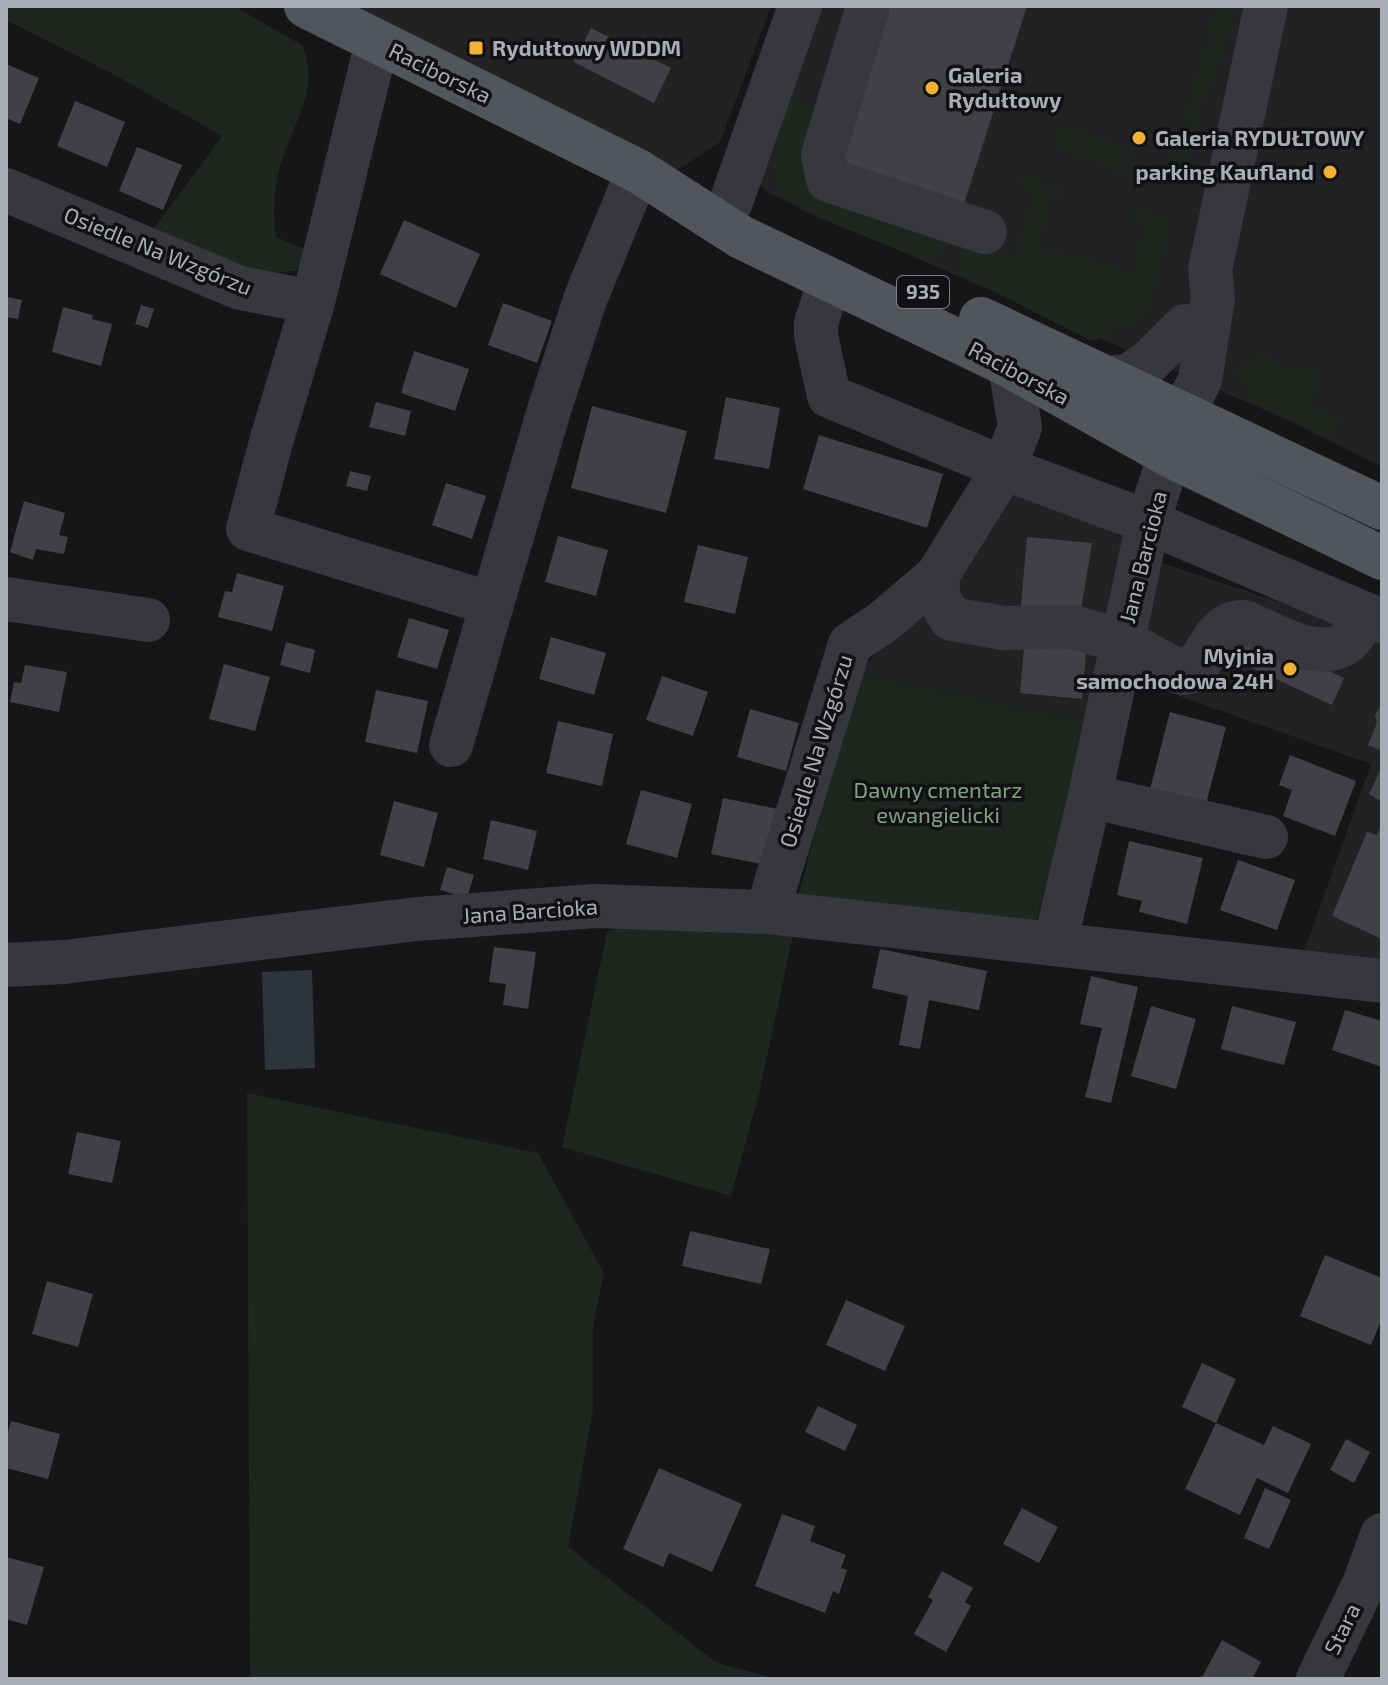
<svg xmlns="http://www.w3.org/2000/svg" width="1388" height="1685" viewBox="0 0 1388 1685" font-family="'Exo 2',sans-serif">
<rect width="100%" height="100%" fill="#161618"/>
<g fill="#222225">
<path d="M306 6H771L720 142 659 182Z"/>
<path d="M819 6H1382V467L1290 421 772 195 757 183Z"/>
<path d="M1015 487 1089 518 1165 564 1382 636V966L1302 957 1371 764 1168 692 1107 665 1094 722 857 673 882 648Z"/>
</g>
<g fill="#1e261f">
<path d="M6 6H234L303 46C319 91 296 117 283 158 274 184 272 210 276 237L308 250 296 271 248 274 149 235 222 136 113 74 6 20Z"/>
<path d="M1240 6 1199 119 1183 185 1177 188 1168 186 1164 179 1216 7Z"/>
<path d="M794 97 812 107 818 127 948 236 937 266 806 212 782 197 774 171 780 116Z"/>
<path d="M1064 126 1121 145 1138 158 1134 168 1120 174 1056 149 1051 132Z"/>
<path d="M1021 173 1064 187 1071 199 1051 197 1040 244 1132 272 1144 227 1130 220 1135 207 1173 219 1148 318 1092 341 957 273 963 239 1013 255 1032 196 1014 180Z"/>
<path d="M1269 349 1267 361 1322 372 1312 407 1342 416 1333 440 1258 406 1249 398 1233 367Z"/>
<path d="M857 673 1094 722 1035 925 798 897Z"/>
<path d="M627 925H795L759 1094 731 1196 562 1147 607 932Z"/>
<path d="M247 1093 538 1153 604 1273 593 1325V1409L568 1547 717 1663 777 1679H250Z"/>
</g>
<path fill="#2c353c" d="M312 970 315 1068 265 1070 262 972Z"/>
<g fill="#404145">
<path d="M889 6H1027L962 210 836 169Z"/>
<path d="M591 28 671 68 654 103 574 62Z"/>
<path d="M6 64 39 78 20 124 6 118Z"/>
<path d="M75 101 125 122 107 167 57 146Z"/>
<path d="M137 147 182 165 163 210 119 191Z"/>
<path d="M404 220 480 254 456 308 380 274Z"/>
<path d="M8 297 22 300 18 319 6 317Z"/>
<path d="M503 303 552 321 537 363 488 345Z"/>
<path d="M141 305 154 309 148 328 135 324Z"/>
<path d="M63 307 93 315 92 319 112 324 101 366 52 352Z"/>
<path d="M414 351 469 369 455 411 401 393Z"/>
<path d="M726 397 780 408 769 469 714 459Z"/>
<path d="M376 402 411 411 405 436 369 427Z"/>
<path d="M592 406 687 431 666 513 571 488Z"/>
<path d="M819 435 943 474 927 528 803 489Z"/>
<path d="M350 471 371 476 367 491 346 486Z"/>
<path d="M446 483 486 496 472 539 432 525Z"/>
<path d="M24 501 65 513 59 535 68 537 64 554 36 549 33 560 10 552Z"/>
<path d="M558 536 608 550 596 596 545 582Z"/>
<path d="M1027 537 1092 543 1079 622 1020 616Z"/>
<path d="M698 545 748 557 735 614 684 602Z"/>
<path d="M237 573 284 586 272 631 218 617 225 591 232 592Z"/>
<path d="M409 618 449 630 437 669 397 657Z"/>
<path d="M1249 634 1344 678 1332 705 1237 661Z"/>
<path d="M551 637 606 653 594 695 539 679Z"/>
<path d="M1025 637 1087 643 1082 699 1020 693Z"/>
<path d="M286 642 315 650 310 673 280 665Z"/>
<path d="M224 664 270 677 255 731 209 719Z"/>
<path d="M25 665 67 672 59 712 10 702 14 682 21 683Z"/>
<path d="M662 676 708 692 693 736 646 720Z"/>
<path d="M376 690 428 701 417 753 365 742Z"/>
<path d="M1382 703V751L1368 745 1377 723 1375 715Z"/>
<path d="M750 709 799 723 786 771 737 757Z"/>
<path d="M1170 712 1226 727 1205 808 1149 793Z"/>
<path d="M558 721 613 734 602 786 546 773Z"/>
<path d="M1290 755 1356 781 1335 836 1283 816 1292 790 1279 785Z"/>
<path d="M1382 767V802L1369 794Z"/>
<path d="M641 790 692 804 677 858 626 844Z"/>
<path d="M723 798 778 809 767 865 711 854Z"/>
<path d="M394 801 438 813 424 867 380 855Z"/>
<path d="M491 820 537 831 528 870 483 859Z"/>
<path d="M1382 822V939L1332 916 1367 832 1377 835Z"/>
<path d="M1129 841 1203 858 1187 924 1139 912 1142 901 1117 895Z"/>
<path d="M1238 860 1295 880 1277 930 1220 910Z"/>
<path d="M447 867 474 875 467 898 440 890Z"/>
<path d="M494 947 536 952 528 1009 503 1005 506 984 489 982Z"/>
<path d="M880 949 987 971 979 1010 929 1000 920 1049 899 1045 908 996 872 988Z"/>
<path d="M1091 976 1138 987 1111 1103 1085 1097 1102 1028 1080 1024Z"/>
<path d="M1151 1006 1196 1019 1176 1089 1131 1076Z"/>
<path d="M1232 1006 1296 1022 1284 1065 1221 1049Z"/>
<path d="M1345 1010 1382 1021V1067L1332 1050Z"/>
<path d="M77 1132 121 1141 112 1183 68 1174Z"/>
<path d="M690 1231 770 1249 761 1284 682 1266Z"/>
<path d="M1325 1255 1382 1278V1318L1371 1345 1300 1316Z"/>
<path d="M47 1281 93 1294 78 1347 32 1334Z"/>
<path d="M846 1300 905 1326 885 1371 826 1345Z"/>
<path d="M1202 1363 1236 1379 1216 1423 1182 1407Z"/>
<path d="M818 1406 857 1425 845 1451 805 1432Z"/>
<path d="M11 1421 60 1434 48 1479 6 1468V1439Z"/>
<path d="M1216 1423 1264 1445 1273 1426 1311 1444 1288 1493 1257 1478 1240 1515 1185 1489Z"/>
<path d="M1346 1439 1370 1452 1354 1483 1330 1470Z"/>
<path d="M659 1468 742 1504 712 1572 669 1553 663 1567 623 1549Z"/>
<path d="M1265 1488 1291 1500 1269 1549 1244 1538Z"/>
<path d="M1022 1508 1058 1527 1039 1563 1003 1544Z"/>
<path d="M782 1514 815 1526 810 1541 846 1555 841 1568 847 1570 839 1594 833 1591 825 1613 755 1586Z"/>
<path d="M6 1557 44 1567 27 1625 6 1619Z"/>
<path d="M942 1571 973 1588 965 1602 971 1606 946 1652 914 1634 933 1600 928 1597Z"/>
<path d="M1222 1640 1261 1662 1252 1679H1201Z"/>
</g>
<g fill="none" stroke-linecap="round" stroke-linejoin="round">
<g stroke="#37383d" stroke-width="44">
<path d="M868 6 823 155 828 180 985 232"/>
<path d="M377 42 313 302 271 442 248 529 492 604 451 745"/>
<path d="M6 190 240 288 313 302"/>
<path d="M731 202 800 6"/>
<path d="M830 280 816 323V336L829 396 1004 468 1148 522 1382 621"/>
<path d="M1107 378 1128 376 1148 363 1185 326"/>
<path d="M937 576 939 599 951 619 1004 628 1073 627 1122 641 1182 673 1193 671C1210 652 1214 621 1245 622 1272 634 1321 664 1348 641 1355 635 1361 623 1367 615"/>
<path d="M6 599 148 620"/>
<path d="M492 604 550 407 586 297 638 171"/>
<path d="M1090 796 1266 837"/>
<path d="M767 912 850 644 883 622 937 576 1004 468 1020 427 1010 366"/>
<path d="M1055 943 1090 796 1148 522 1183 414 1200 380 1213 298 1210 270 1266 6"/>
<path d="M6 965 64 962 417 919 595 906 767 912 1382 981"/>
<path d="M1318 1679 1364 1584 1382 1535"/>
</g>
<g stroke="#53555c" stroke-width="44">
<path d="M306 6 638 171 741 237 1010 366 1171 456 1382 558"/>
<path d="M981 319 1382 508"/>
</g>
</g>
<g fill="#f2b134" stroke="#111113" stroke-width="3">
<rect x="468" y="40" width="16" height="16" rx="4"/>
<circle cx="932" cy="88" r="8"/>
<circle cx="1139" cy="138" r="8"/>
<circle cx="1330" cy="172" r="8"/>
<circle cx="1290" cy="669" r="8"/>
</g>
<g text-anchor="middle" stroke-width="7" stroke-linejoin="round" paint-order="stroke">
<rect fill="#111113" stroke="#7b7e86" stroke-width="2" x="897" y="276" width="52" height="32" rx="6"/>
<g font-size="20" font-weight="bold" fill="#a8adb8">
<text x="923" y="299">935</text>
</g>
<g font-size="22" font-weight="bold" fill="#a8adb8" stroke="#111113" text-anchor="start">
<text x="492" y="56">Rydułtowy WDDM</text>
<text x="948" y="83">Galeria<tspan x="948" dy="25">Rydułtowy</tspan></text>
<text x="1155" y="146">Galeria RYDUŁTOWY</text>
<text x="1314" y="180" text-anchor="end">parking Kaufland</text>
<text x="1274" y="664" text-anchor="end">Myjnia<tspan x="1274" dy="25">samochodowa 24H</tspan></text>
</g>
<g font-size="22" fill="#a8adb8" stroke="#111113">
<text transform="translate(440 73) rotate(26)" y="8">Raciborska</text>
<text transform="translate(158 251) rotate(22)" y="8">Osiedle Na Wzgórzu</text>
<text transform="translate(1019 373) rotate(28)" y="8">Raciborska</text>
<text transform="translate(1143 557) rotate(-76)" y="8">Jana Barcioka</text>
<text transform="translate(816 751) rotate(-73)" y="8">Osiedle Na Wzgórzu</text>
<text transform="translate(530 911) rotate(-4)" y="8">Jana Barcioka</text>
<text transform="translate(1342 1629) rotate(-64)" y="8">Stara</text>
</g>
<g font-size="22" fill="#7fa381" stroke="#111113">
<text x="938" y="798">Dawny cmentarz<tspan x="938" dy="25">ewangielicki</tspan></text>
</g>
</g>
<rect width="1388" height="1685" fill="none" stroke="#a8adb8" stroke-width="16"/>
</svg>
